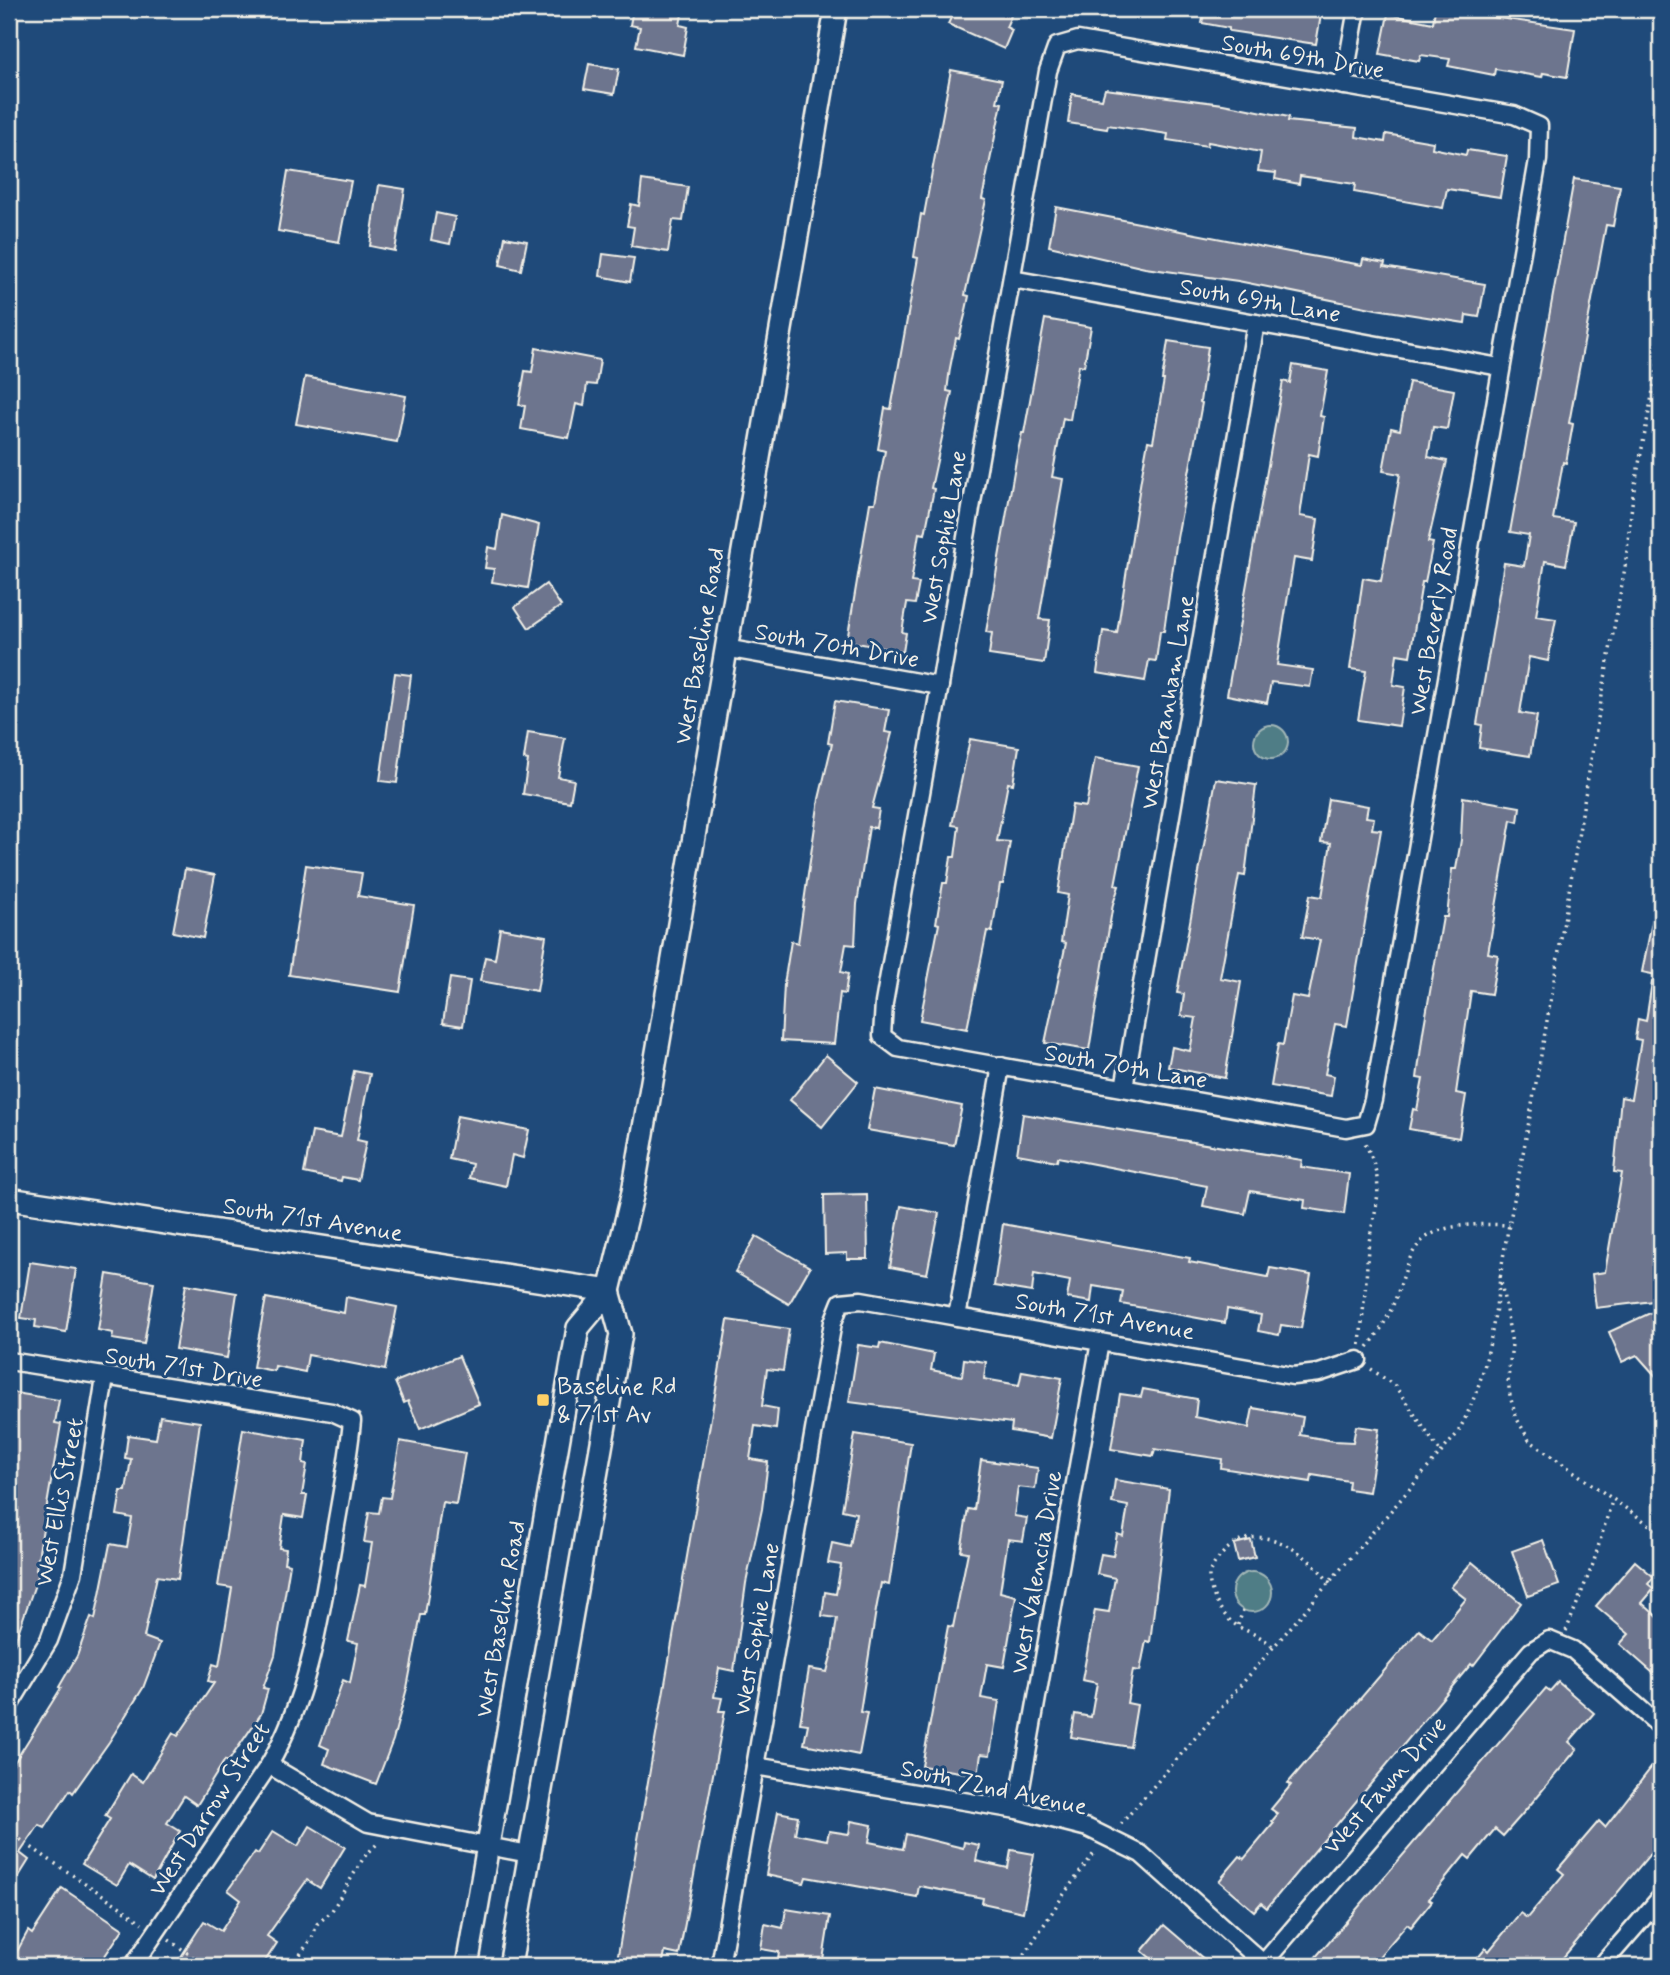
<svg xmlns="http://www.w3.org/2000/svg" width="1670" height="1975" viewBox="0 0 1670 1975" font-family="Mynerve,sans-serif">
<rect width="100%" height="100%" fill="#1f4a7a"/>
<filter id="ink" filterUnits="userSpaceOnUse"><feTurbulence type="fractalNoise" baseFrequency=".0143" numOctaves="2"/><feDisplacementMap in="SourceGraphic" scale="14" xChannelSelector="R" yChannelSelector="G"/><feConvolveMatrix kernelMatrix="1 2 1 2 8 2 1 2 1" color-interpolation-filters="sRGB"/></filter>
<g filter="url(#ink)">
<g fill="#507d86" stroke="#a2b7b7" stroke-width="2">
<circle cx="1271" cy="742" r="17"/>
<circle cx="1252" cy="1592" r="20"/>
</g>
<g fill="#6d758e" stroke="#f4f1e8" stroke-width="2">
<path d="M633 9H683L680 25 688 27 683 55 636 46 640 27 630 25Z"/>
<path d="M955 9H1014L1006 27 1012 30 1004 49 948 24Z"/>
<path d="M1205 9H1322L1316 44 1229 31V28L1202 23Z"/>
<path d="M1435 9H1479L1478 15 1575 29 1567 77 1543 73 1542 77 1495 69 1494 75 1448 66 1450 59 1421 55 1419 61 1380 54 1388 14 1433 23Z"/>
<path d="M589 64 619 69 614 94 584 89Z"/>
<path d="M951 70 1002 80 997 102 1002 103 982 199 986 200 965 295 969 296 965 315 959 339 956 338 950 368 947 391 952 392 931 488 934 489 925 534 919 533 911 582 919 583 915 604 907 603 902 632 906 633 903 652 847 641 870 503H875L885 451 878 449 885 408 891 409 918 258 914 257 921 214 924 215Z"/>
<path d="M1105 89 1223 104 1289 117 1288 121 1357 128 1356 137 1385 142 1386 134 1433 142 1432 148 1466 155 1467 150 1507 156 1500 197 1447 189 1443 208 1354 192 1355 184 1300 176 1299 184 1275 179 1276 173 1258 171 1261 152 1208 142 1207 146 1167 140 1168 134 1108 125 1107 129 1068 123 1072 94 1102 99Z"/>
<path d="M288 171 351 181 339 242 278 231Z"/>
<path d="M1574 179 1620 186 1613 226 1606 225 1569 423 1573 424 1566 463 1563 462 1553 519 1574 522 1566 565 1545 561 1536 616 1556 619 1548 661 1529 657 1520 713 1537 716 1530 756 1479 748 1482 725 1477 724 1504 563 1524 566 1529 535 1510 532Z"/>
<path d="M642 180 688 187 683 221 673 220 668 252 631 246 634 227 627 226 631 204 639 206Z"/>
<path d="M379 185 405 189 395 251 370 246Z"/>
<path d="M1056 207 1294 253 1362 265 1363 259 1385 263 1384 267 1485 284 1479 317 1466 315 1465 323 1376 309 1238 281 1145 268 1049 246Z"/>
<path d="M436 213 455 217 450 244 431 240Z"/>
<path d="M505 237 527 241 521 270 500 265Z"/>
<path d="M603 254 634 258 630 282 600 276Z"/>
<path d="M1045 319 1091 327 1084 366 1079 365 1070 420 1063 418 1052 477 1063 479 1039 619 1050 620 1044 663 989 655 992 633 986 632 1016 460 1022 433H1024Z"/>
<path d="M1168 341 1208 347 1200 402 1202 403 1177 538 1164 631H1160L1156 661 1149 660 1145 681 1097 673 1103 631 1117 633 1141 479 1148 441 1153 442 1164 380H1162Z"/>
<path d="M536 348 600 360 596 385 587 384 584 406 576 404 569 438 521 429 525 406 519 405 525 371 532 372Z"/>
<path d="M1293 365 1328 371 1320 416 1324 417 1318 456 1309 454 1300 516 1318 519 1312 561 1294 558 1277 665 1313 670 1310 687 1271 682 1267 703 1227 695 1283 381 1290 383Z"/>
<path d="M305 377 406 396 397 442 296 424Z"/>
<path d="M1409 382 1454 390 1447 429 1433 427 1428 457 1447 461 1428 542 1433 543 1425 582H1422L1410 656 1397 654 1393 685 1405 687 1399 726 1358 720 1366 671 1350 669 1363 578 1381 581 1400 474 1383 471 1391 428 1400 430Z"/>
<path d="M502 515 539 525 528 588 492 582 494 569 485 568 488 547 497 549Z"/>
<path d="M546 584 561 606 529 628 515 607Z"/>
<path d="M395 673 411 675 397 783 380 781Z"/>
<path d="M835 701 889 710 885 732 892 733 872 808 879 809 876 828 869 827 857 904 855 945 846 944 841 972 848 974 845 994 840 993 834 1044 781 1041 784 984 791 941 798 943 819 799 832 744 828 743Z"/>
<path d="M528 732 565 738 558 777 574 780 570 802 523 794 528 760 524 759Z"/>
<path d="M970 739 1019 747 1013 784 1008 783 997 841 1010 842 1003 884H1000L992 932 987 931 967 1029 920 1020 939 924 936 923 943 883H947L951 857H955L959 826 952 825Z"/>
<path d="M1095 758 1138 766 1115 885 1119 886 1113 904 1089 1050 1045 1043 1066 943 1061 942 1068 895 1058 893 1072 805 1086 807Z"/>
<path d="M1216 779 1256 785 1245 876 1239 875 1220 978 1241 982 1225 1078 1168 1067 1172 1047 1190 1051 1196 1018 1181 1016 1184 994 1177 993Z"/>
<path d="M1463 797 1520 807 1518 822 1511 820 1488 953 1498 955 1491 994 1471 991 1456 1093 1466 1095 1459 1138 1409 1129 1413 1109 1417 1110 1423 1079 1417 1078 1423 1032 1443 917H1447L1452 869H1456L1461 840Z"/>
<path d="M1328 799 1368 806 1366 817 1374 818 1372 829 1381 830 1347 1026 1335 1024 1325 1074 1334 1076 1331 1096 1271 1086 1278 1044 1283 1045 1292 996 1308 999 1320 940 1302 937 1310 895 1322 897 1331 843 1321 842Z"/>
<path d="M306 865 362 873 358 896 414 905 400 992 289 975Z"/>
<path d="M185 869 215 875 203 938 173 932Z"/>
<path d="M1654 912H1661V976L1642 972Z"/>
<path d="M500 928 546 936 537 991 480 981 485 957 495 959Z"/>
<path d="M450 978 470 981 463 1026 443 1023Z"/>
<path d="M1652 982 1661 983V1249L1658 1248 1661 1300 1596 1308 1592 1274 1605 1272 1622 1173 1614 1172 1621 1097 1631 1099 1641 1040 1635 1039 1638 1019 1646 1021Z"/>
<path d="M826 1055 858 1082 822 1127 790 1100Z"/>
<path d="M354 1071 370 1074 357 1140 366 1142 358 1180 342 1177 341 1181 304 1173 312 1132 341 1137Z"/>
<path d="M875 1089 962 1106 954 1145 867 1130Z"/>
<path d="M1023 1114 1302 1160 1301 1167 1349 1174 1344 1214 1304 1208 1305 1200 1250 1191 1245 1214 1203 1206 1207 1186 1058 1157 1057 1161 1017 1154Z"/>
<path d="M457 1116 529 1130 523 1158 512 1155 506 1186 469 1178 472 1164 449 1159Z"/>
<path d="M867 1194 868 1259H847V1253L825 1254 824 1195Z"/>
<path d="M901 1206 939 1213 927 1274 890 1267Z"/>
<path d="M1003 1224 1190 1258 1189 1262 1268 1277 1270 1268 1311 1275 1301 1328 1281 1325 1279 1335 1258 1331 1261 1315 1227 1309 1225 1323 1121 1304 1123 1291 1093 1286 1091 1302 1067 1298 1070 1281 1034 1274 1032 1292 994 1286Z"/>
<path d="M756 1236 810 1267 789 1304 735 1272Z"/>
<path d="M30 1262 76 1269 66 1332 35 1327 36 1320 21 1318Z"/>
<path d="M107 1274 154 1282 144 1344 112 1339 113 1333 98 1330Z"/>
<path d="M186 1284 237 1293 227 1358 175 1349Z"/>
<path d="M346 1297 397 1307 385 1370 308 1355 305 1372 275 1366 274 1371 253 1367 266 1298 344 1313Z"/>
<path d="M1661 1308V1382L1637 1355 1622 1362 1609 1332Z"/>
<path d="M728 1320 789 1329 783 1371 767 1369 762 1406 778 1409 776 1429 755 1426 750 1459 768 1462 762 1509 746 1583 734 1671 719 1668 714 1697 722 1698 719 1711H725L679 1955 665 1952 662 1966H616Z"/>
<path d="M880 1343 934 1354 931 1370 962 1376 964 1359 986 1362 984 1379 1019 1385 1022 1371 1062 1378 1051 1438 1011 1431 1012 1423 849 1402 858 1345 879 1348Z"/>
<path d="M459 1356 479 1404 420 1429 408 1401 404 1403 395 1382Z"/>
<path d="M1143 1389 1197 1399 1195 1417 1249 1428 1253 1408 1303 1417 1300 1435 1334 1441 1353 1442 1356 1426 1379 1429 1369 1492 1348 1489 1349 1481 1312 1475 1311 1482 1221 1468 1222 1459 1155 1449 1153 1456 1111 1449 1120 1394 1141 1397Z"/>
<path d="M9 1392 59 1400 55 1423 61 1424 36 1569 40 1570 11 1653Z"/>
<path d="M160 1416 200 1422 178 1579 157 1576 144 1637 160 1643 143 1688 109 1742 73 1793 70 1790 45 1828 39 1825 20 1853 29 1860 9 1892V1771L61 1688 59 1687 77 1656 91 1617 95 1619 110 1544 127 1547 132 1518 117 1515 121 1491H126L131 1459 125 1458 128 1435 156 1439Z"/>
<path d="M243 1429 306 1440 303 1463 307 1464 302 1495H307L303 1518 284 1515 279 1548 286 1549 284 1563 290 1564 275 1655 263 1688 268 1689 261 1714 228 1762 225 1760 197 1805 184 1796 167 1823 180 1831 153 1880 129 1865 117 1885 82 1864 110 1819 105 1816 131 1774 143 1782 173 1733 178 1736 214 1683 208 1681 213 1664 219 1666 232 1588 218 1586Z"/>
<path d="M855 1434 911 1443 889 1585 881 1583 876 1610 860 1712 867 1713 859 1755 804 1744 808 1724 800 1723 809 1669 827 1672 832 1652 837 1618 822 1616 825 1592 836 1594 841 1565 828 1563 832 1543 850 1547 856 1513 842 1510Z"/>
<path d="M400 1441 465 1453 456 1504 442 1502 425 1615H421L407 1688 393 1740 376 1784 324 1764 329 1749 320 1745 343 1680 350 1683 358 1643 348 1641 360 1585 365 1586 372 1543 364 1542 369 1512 379 1513 382 1497 390 1498Z"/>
<path d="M981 1460 1038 1468 1035 1489 1018 1487 1014 1516 1027 1518 1023 1541 1008 1539 1000 1592 1016 1596 1004 1667 987 1664 981 1698 999 1701 990 1755 981 1754 978 1775 922 1766 948 1626 953 1627 968 1552 961 1551 968 1509 974 1510Z"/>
<path d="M1115 1480 1169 1489 1150 1642 1146 1641 1140 1671 1133 1670 1127 1703 1137 1705 1130 1747 1071 1737 1075 1714 1091 1717 1097 1683 1082 1680 1095 1610 1109 1612 1115 1578 1097 1574 1101 1554 1113 1556 1117 1534 1123 1536 1128 1506 1112 1503Z"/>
<path d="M1251 1540 1255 1557 1238 1561 1234 1544Z"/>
<path d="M1543 1540 1559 1585 1528 1596 1512 1551Z"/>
<path d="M1635 1561 1654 1577 1648 1584 1654 1589 1642 1603 1661 1620V1680L1620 1644 1629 1634 1596 1606Z"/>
<path d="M1472 1562 1521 1603 1473 1666 1471 1664 1267 1908 1261 1903 1254 1911 1219 1881 1240 1856 1244 1859 1274 1823 1272 1821 1278 1814 1271 1809 1291 1785 1288 1783 1419 1630 1432 1640 1466 1599 1451 1587Z"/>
<path d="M1558 1682 1594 1713 1569 1742 1577 1749 1525 1811 1503 1836 1495 1829 1470 1859 1465 1855 1429 1899 1432 1901 1411 1927 1407 1924 1371 1966H1308L1546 1688 1550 1691Z"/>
<path d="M1661 1755V1841L1556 1966H1471L1486 1948 1489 1951 1520 1913 1527 1918 1564 1874 1558 1869 1599 1821 1605 1827Z"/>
<path d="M778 1812 798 1816 795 1834 827 1840 829 1831 849 1834 851 1821 872 1825 869 1842 903 1849 906 1834 963 1848 964 1842 979 1845 976 1861 1008 1868 1011 1850 1034 1854 1023 1912 982 1903 983 1898 919 1886 917 1897 806 1877 804 1883 766 1875Z"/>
<path d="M310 1826 345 1847 320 1888 307 1880 267 1936 277 1943 262 1966H175L204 1921 221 1931 241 1900 228 1890 255 1852 258 1854 273 1831 298 1846Z"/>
<path d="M62 1888 123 1929 98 1966H9L28 1931 32 1934Z"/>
<path d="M786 1909 830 1916 822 1966H777L779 1952 761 1949 765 1924 783 1928Z"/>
<path d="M1164 1925 1212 1966H1160L1142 1951Z"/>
</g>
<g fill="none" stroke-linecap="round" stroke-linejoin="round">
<defs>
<g id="street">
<path d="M1078 40 1514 115 1539 126 1538 160 1373 1100 1366 1124 1346 1128 898 1048 882 1036 884 1003 1048 71 1057 46Z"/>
<path d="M1343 86 1357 9"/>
<path d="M1012 279 1500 367"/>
<path d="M725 648 940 686"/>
<path d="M1124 1088 1256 323"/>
<path d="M957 1317 1001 1066"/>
<path d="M9 1361 332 1412 352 1421C348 1464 339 1506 332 1549 319 1625 308 1697 269 1765L133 1966"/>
<path d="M9 1706 49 1640 73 1574 105 1378"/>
<path d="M269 1765 368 1823 529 1854"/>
<path d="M755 1766 1017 1810 1088 1828 1141 1854 1263 1963"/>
<path d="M1017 1810 1100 1342"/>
<path d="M720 1966 833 1322 841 1302 861 1300 1293 1376 1319 1373 1358 1360"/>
<path d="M1261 1966 1531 1651 1549 1640 1573 1650 1661 1727"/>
<path d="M1601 1966 1661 1897"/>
</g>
<g id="secondary">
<path d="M9 1199 609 1291"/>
<path d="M467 1966 578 1328 609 1291 633 1192 836 9"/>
<path d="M510 1966 621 1334 609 1291"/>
</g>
</defs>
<use href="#street" stroke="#f4f1e8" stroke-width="21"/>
<use href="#secondary" stroke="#f4f1e8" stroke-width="26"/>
<g stroke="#f4f1e8" stroke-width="3.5" stroke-dasharray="2 5" stroke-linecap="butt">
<path d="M1500 1276 1512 1344 1508 1379 1510 1396 1516 1417 1529 1440 1661 1533"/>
<path d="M1360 1345C1362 1317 1366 1291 1367 1263 1369 1211 1392 1195 1364 1141"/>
<path d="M1368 1347C1428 1272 1377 1218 1509 1225"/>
<path d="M1371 1369 1395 1386 1441 1453"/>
<path d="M1238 1625 1243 1610"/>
<path d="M1566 1631 1593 1564 1612 1501"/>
<path d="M1272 1646C1260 1634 1245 1632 1233 1623 1220 1613 1208 1589 1209 1573 1241 1512 1296 1539 1330 1583"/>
<path d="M1121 1824 1457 1434C1497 1361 1493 1303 1509 1225 1553 1007 1584 786 1625 568L1633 495 1661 349"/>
<path d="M9 1831C52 1864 99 1890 142 1923"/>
<path d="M169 1940 206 1966"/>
<path d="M292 1966 313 1936 317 1924 331 1912 364 1857 378 1843"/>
<path d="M1017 1966 1066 1891 1095 1852"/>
</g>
<use href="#street" stroke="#1f4a7a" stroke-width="16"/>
<use href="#secondary" stroke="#1f4a7a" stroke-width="21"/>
</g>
</g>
<rect fill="#ffd166" stroke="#1f4a7a" stroke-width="2.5" x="536" y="1393" width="14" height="14" rx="3.5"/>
<g text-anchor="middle" stroke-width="6" stroke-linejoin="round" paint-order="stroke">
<g font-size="24" fill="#f4f1e8" stroke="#1f4a7a">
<text transform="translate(1303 56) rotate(10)" y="8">South 69th Drive</text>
<text transform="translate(1260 300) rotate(10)" y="8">South 69th Lane</text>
<text transform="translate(943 537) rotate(-80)" y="8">West Sophie Lane</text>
<text transform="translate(1433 621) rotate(-80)" y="8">West Beverly Road</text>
<text transform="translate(837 645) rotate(10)" y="8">South 70th Drive</text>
<text transform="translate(699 646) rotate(-80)" y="8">West Baseline Road</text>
<text transform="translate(1167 702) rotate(-80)" y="8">West Branham Lane</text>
<text transform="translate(1126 1066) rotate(10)" y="8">South 70th Lane</text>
<text transform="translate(313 1219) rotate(9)" y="8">South 71st Avenue</text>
<text transform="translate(1105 1316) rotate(10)" y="8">South 71st Avenue</text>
<text transform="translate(184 1367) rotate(9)" y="8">South 71st Drive</text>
<text transform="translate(59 1502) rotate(-79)" y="8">West Ellis Street</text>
<text transform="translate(1036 1572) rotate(-80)" y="8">West Valencia Drive</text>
<text transform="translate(500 1619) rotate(-80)" y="8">West Baseline Road</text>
<text transform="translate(756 1629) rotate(-80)" y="8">West Sophie Lane</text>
<text transform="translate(1385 1785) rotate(-49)" y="8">West Fawn Drive</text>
<text transform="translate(994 1787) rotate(12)" y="8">South 72nd Avenue</text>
<text transform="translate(209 1809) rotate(-57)" y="8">West Darrow Street</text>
</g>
<g font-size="24" fill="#f4f1e8" stroke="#1f4a7a" text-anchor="start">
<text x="557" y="1394">Baseline Rd<tspan x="557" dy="28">&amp; 71st Av</tspan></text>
</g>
</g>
<rect width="1670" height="1975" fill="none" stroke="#1f4a7a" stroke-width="35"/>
<rect x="18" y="18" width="1635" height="1940" fill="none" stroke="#f4f1e8" stroke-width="2.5" filter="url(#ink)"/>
</svg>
